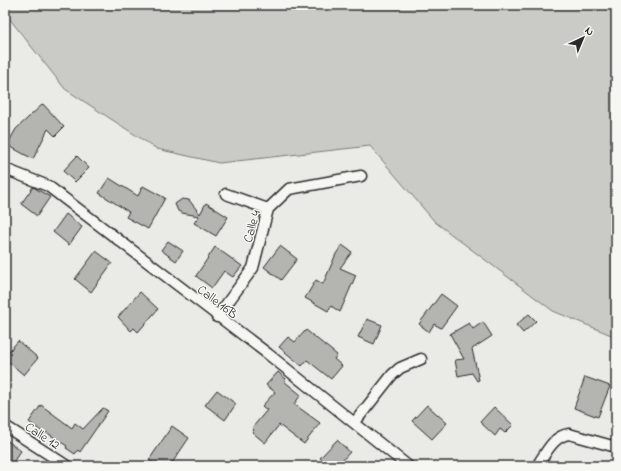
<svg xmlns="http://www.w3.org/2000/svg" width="621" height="471" viewBox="0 0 621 471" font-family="'Indie Flower',sans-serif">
<rect width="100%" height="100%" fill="#eaeae6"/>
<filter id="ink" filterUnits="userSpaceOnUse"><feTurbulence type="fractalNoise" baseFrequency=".025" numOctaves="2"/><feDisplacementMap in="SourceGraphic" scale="8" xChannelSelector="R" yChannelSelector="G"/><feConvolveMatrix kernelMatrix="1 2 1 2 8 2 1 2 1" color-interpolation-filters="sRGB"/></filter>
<g filter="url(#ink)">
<path fill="#cacac7" stroke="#7a7a79" d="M5 5H616V337L553 311 435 222 370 146 219 163 157 149 65 89 12 22 5 12Z"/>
<g fill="#b4b4b1" stroke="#2b2b2b">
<path d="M43 104 64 127 55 136 48 129 33 159 7 145 16 129Z"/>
<path d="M77 156 89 168 75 182 63 171Z"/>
<path d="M109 178 138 196 143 186 165 198 148 229 126 217 129 212 99 193Z"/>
<path d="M33 187 50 197 37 216 21 204Z"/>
<path d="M182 199 189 200 200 214 206 203 228 217 216 236 194 223 199 216 182 213 178 211 175 204Z"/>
<path d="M66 214 82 227 69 245 53 232Z"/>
<path d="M168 241 183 251 176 261 161 250Z"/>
<path d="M342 245 352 252 340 268 356 275 340 312 331 306 328 311 305 298 316 280 323 284 336 254Z"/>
<path d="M280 246 297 259 281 280 264 267Z"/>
<path d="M215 247 242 266 233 277 224 271 212 288 196 276Z"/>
<path d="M96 251 112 263 91 292 75 279Z"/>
<path d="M140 292 158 309 138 332 134 328 131 331 118 317Z"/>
<path d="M441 294 457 306 441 328 434 324 429 332 419 324Z"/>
<path d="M529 314 536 321 523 333 516 325Z"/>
<path d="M367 319 382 325 374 344 358 337Z"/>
<path d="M483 322 492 336 472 349 479 380 477 381 472 373 458 376 455 360 464 359 450 334 469 323 473 329Z"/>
<path d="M306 330 337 355 334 359 342 366 331 379 307 360 302 366 279 347 288 337 295 342Z"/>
<path d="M18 341 38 358 24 375 5 359V356Z"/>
<path d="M278 372 286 379 284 381 301 395 294 404 320 423 304 444 279 425 265 443 252 432 254 430 252 428 267 410 262 406 275 392 266 385Z"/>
<path d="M585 377 610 386 598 417 574 408Z"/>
<path d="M217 390 236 404 225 420 205 405Z"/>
<path d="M41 405 72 428 75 423 83 429 103 408 108 411 80 452 78 450 75 454 66 448 67 446 46 432 45 434 29 422Z"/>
<path d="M427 405 447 423 432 439 412 421Z"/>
<path d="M494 407 513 425 505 433 500 429 495 436 480 422Z"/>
<path d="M172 426 189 438 170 466H157L149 460Z"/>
<path d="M5 439 21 451 10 466H5Z"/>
<path d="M337 440 350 452 337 466H329L320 458Z"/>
</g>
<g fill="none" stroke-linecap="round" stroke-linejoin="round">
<defs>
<g id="street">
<path d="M5 169 48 186 268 354 408 466"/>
<path d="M226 194 268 209"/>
<path d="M217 317 253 268 268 209 289 189 361 176"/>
<path d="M355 422 392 375 400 368 421 359"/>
<path d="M5 426 67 466"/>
<path d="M537 466C546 453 553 436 569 434L616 447"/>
</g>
</defs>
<use href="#street" stroke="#2b2b2b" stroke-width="13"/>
<use href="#street" stroke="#f6f6f2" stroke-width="10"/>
</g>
</g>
<g text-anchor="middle" stroke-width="3" stroke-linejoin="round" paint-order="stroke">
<g font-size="13" fill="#2b2b2b" stroke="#f6f6f2">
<text transform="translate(251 226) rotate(-74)" y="5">Calle 4</text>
<text transform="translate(218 301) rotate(37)" y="5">Calle 16B</text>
<text transform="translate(43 435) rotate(33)" y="5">Calle 12</text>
</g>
</g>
<rect width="621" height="471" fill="none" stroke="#f6f6f2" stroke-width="20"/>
<rect x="10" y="10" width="601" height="451" fill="none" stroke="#2b2b2b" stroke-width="1.5" filter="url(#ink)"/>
<g transform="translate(583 38) rotate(44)" stroke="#f6f6f2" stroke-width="3" paint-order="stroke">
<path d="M0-3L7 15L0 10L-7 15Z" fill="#2b2b2b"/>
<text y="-6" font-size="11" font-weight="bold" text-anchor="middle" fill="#2b2b2b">N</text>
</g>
</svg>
